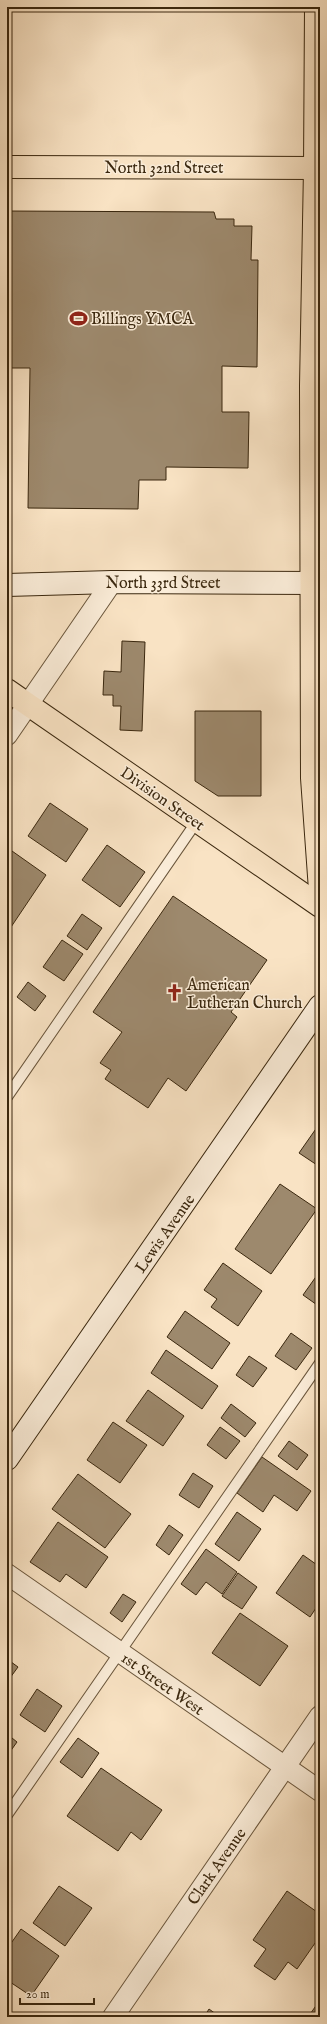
<svg xmlns="http://www.w3.org/2000/svg" width="327" height="2024" viewBox="0 0 327 2024" font-family="'IM FELL English',serif">
<rect width="100%" height="100%" fill="#f9e3c4"/>
<filter id="stains"><feTurbulence type="fractalNoise" baseFrequency=".005" numOctaves="4"/><feColorMatrix values="0 0 0 0 .2 0 0 0 0 .09 0 0 0 0 .02 0 0 0 .5 -.17"/></filter>
<radialGradient id="worn" r=".72"><stop offset=".6" stop-color="#630" stop-opacity="0"/><stop offset="1" stop-color="#630" stop-opacity=".3"/></radialGradient>
<g fill="#9d896d" stroke="#3a270e">
<path d="M7 211 214 212 216 219H234V226H252L251 260H258L257 367 222 366V412H249L248 468 166 467V480H139L138 509 28 508 30 368H7Z"/>
<path d="M122 641 145 642 142 731 120 730 121 706H113V695H103L104 671 121 672Z"/>
<path d="M195 711H261V796H218L195 781Z"/>
<path d="M50 803 88 829 66 862 28 836Z"/>
<path d="M107 845 145 872 120 907 82 880Z"/>
<path d="M12 851 46 875 7 933V858Z"/>
<path d="M173 896 267 960 231 1012 237 1017 186 1091 168 1078 148 1108 105 1079 111 1070 100 1063 122 1032 93 1012Z"/>
<path d="M82 914 102 928 87 950 67 936Z"/>
<path d="M62 940 83 954 64 981 43 967Z"/>
<path d="M28 982 46 996 35 1011 17 997Z"/>
<path d="M320 1123V1167L299 1153Z"/>
<path d="M280 1184 317 1209 271 1274 235 1249Z"/>
<path d="M223 1263 262 1291 238 1326 211 1307 217 1299 204 1290Z"/>
<path d="M320 1271V1307L303 1295Z"/>
<path d="M185 1311 230 1343 212 1369 167 1337Z"/>
<path d="M291 1333 312 1348 296 1370 275 1356Z"/>
<path d="M166 1350 218 1386 202 1409 151 1373Z"/>
<path d="M249 1356 267 1368 253 1387 236 1375Z"/>
<path d="M148 1390 184 1416 163 1446 126 1421Z"/>
<path d="M231 1404 256 1423 245 1437 221 1418Z"/>
<path d="M113 1422 147 1445 120 1483 87 1460Z"/>
<path d="M220 1427 240 1441 226 1459 207 1445Z"/>
<path d="M289 1441 308 1455 297 1470 278 1456Z"/>
<path d="M262 1457 311 1491 297 1511 274 1495 263 1512 237 1493Z"/>
<path d="M193 1473 213 1486 199 1508 179 1495Z"/>
<path d="M78 1474 131 1514 105 1548 52 1509Z"/>
<path d="M237 1512 261 1529 239 1561 215 1544Z"/>
<path d="M58 1522 108 1557 86 1588 66 1574 60 1582 30 1562Z"/>
<path d="M169 1525 183 1535 169 1555 156 1545Z"/>
<path d="M206 1549 237 1572 222 1594 206 1582 196 1595 181 1584Z"/>
<path d="M303 1555 320 1567V1602L310 1617 276 1593Z"/>
<path d="M238 1573 257 1587 242 1609 222 1596Z"/>
<path d="M123 1594 136 1602 122 1622 110 1613Z"/>
<path d="M240 1613 288 1646 260 1686 212 1653Z"/>
<path d="M7 1659 18 1667 7 1682Z"/>
<path d="M37 1689 62 1706 45 1732 20 1715Z"/>
<path d="M7 1734 17 1742 7 1756Z"/>
<path d="M78 1738 99 1753 82 1778 60 1762Z"/>
<path d="M101 1768 162 1810 141 1840 131 1832 118 1851 67 1816Z"/>
<path d="M59 1886 92 1908 65 1946 33 1923Z"/>
<path d="M287 1891 320 1914V1936L297 1969 288 1962 275 1980 254 1966 266 1949 253 1940Z"/>
<path d="M21 1929 59 1956 31 1996 7 1980V1949Z"/>
<path d="M320 2000V2017H308Z"/>
<path d="M209 2009 220 2017H204Z"/>
</g>
<g fill="none" stroke-linecap="round" stroke-linejoin="round">
<defs>
<g id="lane">
<path d="M7 1097 197 821"/>
<path d="M7 1815 320 1363"/>
</g>
<g id="street">
<path d="M7 735 112 582"/>
<path d="M7 1574 320 1791"/>
<path d="M113 2017 320 1716"/>
</g>
<g id="secondary">
<path d="M7 585 112 582 320 583"/>
<path d="M7 1459 320 1006"/>
</g>
<g id="primary">
<path d="M316 7 315 168 311 386 312 778 320 890"/>
<path d="M7 167 315 168"/>
<path d="M7 690 320 906"/>
</g>
</defs>
<use href="#lane" stroke="#6a563c" stroke-width="12"/>
<use href="#street" stroke="#6a563c" stroke-width="22"/>
<use href="#secondary" stroke="#3a270e" stroke-width="24"/>
<use href="#primary" stroke="#3a270e" stroke-width="24"/>
<use href="#lane" stroke="#fbedd9" stroke-width="10"/>
<use href="#street" stroke="#fbedd9" stroke-width="20"/>
<use href="#secondary" stroke="#fbedd9" stroke-width="22"/>
<use href="#primary" stroke="#f9e3c4" stroke-width="22"/>
</g>
<defs>
<symbol id="stadium-bare" viewBox="-9 -9 18 18"><path d="M0-5a6.5 5 0 1 0 0 10a6.5 5 0 1 0 0-10ZM-3.5-1.8h7v3.6h-7Z" fill="#8f2418" stroke="#fbedd9" stroke-width="2.5" paint-order="stroke"/></symbol>
<symbol id="church-bare" viewBox="-9 -9 18 18"><path d="M-1.2-6h2.4v3.5h3.3v2.4h-3.3V6h-2.4V-.1h-3.3v-2.4h3.3Z" fill="#8f2418" stroke="#fbedd9" stroke-width="2.5" paint-order="stroke"/></symbol>
</defs>
<g fill-rule="evenodd">
<use href="#stadium-bare" x="66" y="306" width="25" height="25"/>
<use href="#church-bare" x="162" y="980" width="25" height="25"/>
</g>
<g text-anchor="middle" stroke-width="3" stroke-linejoin="round" paint-order="stroke">
<g font-size="16" fill="#3a270e" stroke="#fbedd9">
<text x="164" y="173">North 32nd Street</text>
<text x="163" y="588">North 33rd Street</text>
<text transform="translate(163 798) rotate(35)" y="6">Division Street</text>
<text transform="translate(164 1233) rotate(-55)" y="6">Lewis Avenue</text>
<text transform="translate(163 1683) rotate(35)" y="6">1st Street West</text>
<text transform="translate(216 1866) rotate(-55)" y="6">Clark Avenue</text>
</g>
<g font-size="16" fill="#3a270e" stroke="#fbedd9" text-anchor="start">
<text x="91" y="324">Billings YMCA</text>
<text x="187" y="990">American<tspan x="187" dy="18">Lutheran Church</tspan></text>
</g>
</g>
<rect width="327" height="2024" fill="none" stroke="#f9e3c4" stroke-width="24"/>
<rect x="8" y="8" width="311" height="2008" fill="none" stroke="#3a270e" stroke-width="2"/>
<rect x="12" y="12" width="303" height="2000" fill="none" stroke="#3a270e"/>
<path d="M20 1998v6h74v-6" fill="none" stroke="#3a270e" stroke-width="2"/>
<text x="26" y="1998" font-size="12" fill="#3a270e" stroke="#fbedd9" stroke-width="3" paint-order="stroke">20 m</text>
<rect width="100%" height="100%" filter="url(#stains)"/>
<rect width="100%" height="100%" fill="url(#worn)"/>
</svg>
